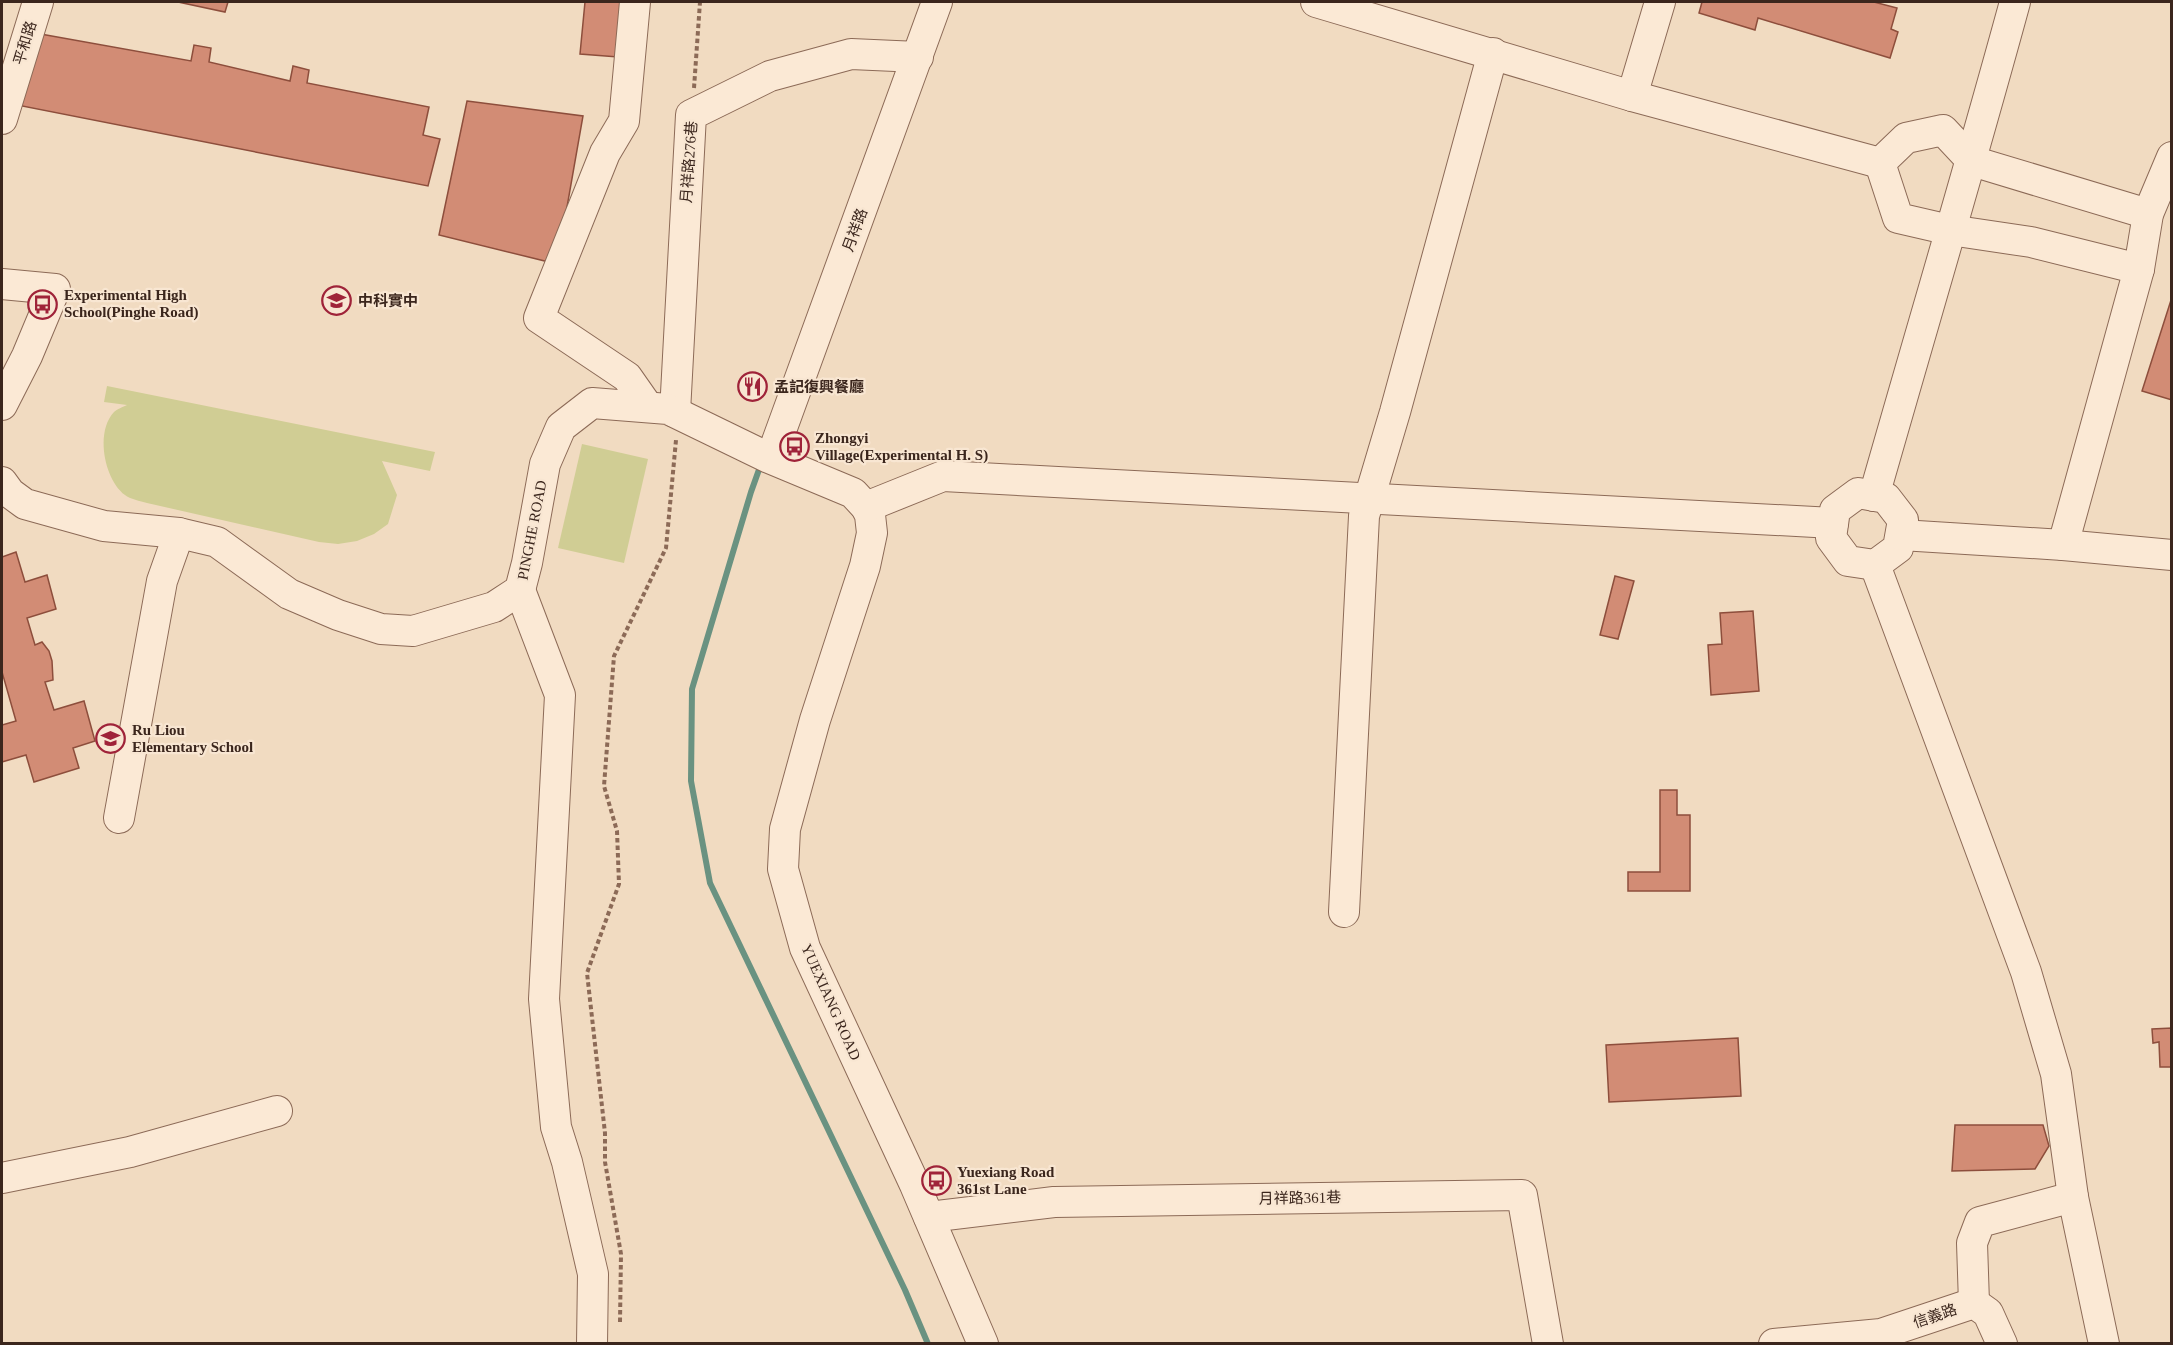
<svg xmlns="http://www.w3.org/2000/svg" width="2173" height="1345" viewBox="0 0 2173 1345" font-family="'Times New Roman','Noto Sans TC',serif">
<rect width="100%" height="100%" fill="#f1dbc1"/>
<g fill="#d0cd94">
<path d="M107 386 435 452 430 471 382 461 397 495 388 524 374 534 357 541 338 544 319 542 147 503C140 501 130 499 125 495 104 479 95 432 114 412 117 409 123 407 127 405L104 402Z"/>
<path d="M582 444 648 459 624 563 558 548Z"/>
</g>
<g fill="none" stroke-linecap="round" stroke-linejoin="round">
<path stroke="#6a9281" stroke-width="6" d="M761 464 751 492 692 689 691 781 710 883 905 1290 928 1344"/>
</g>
<g fill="#d28c75" stroke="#8d4e3c" stroke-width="1.5">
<path d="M178 2H228L225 12Z"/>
<path d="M585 2H623L618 57 580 54Z"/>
<path d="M1702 2H1874L1897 8 1891 29 1898 32 1890 58 1758 18 1755 30 1699 13Z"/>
<path d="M35 33 191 61 194 45 211 48 209 62 290 81 293 66 309 70 307 83 429 107 423 135 440 139 428 186 17 105Z"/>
<path d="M467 101 583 116 557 264 439 235Z"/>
<path d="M2172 297V400L2142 391Z"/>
<path d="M16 552 25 582 47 575 56 609 27 618 35 645 42 642 49 651 52 661 53 680 45 682 54 710 84 701 95 741 73 748 79 768 34 782 26 755 2 762V725L16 721 2 672V557Z"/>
<path d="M1615 576 1634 581 1618 639 1600 635Z"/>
<path d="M1753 611 1759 691 1711 695 1708 645 1722 644 1720 613Z"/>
<path d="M1660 790H1677V815H1690V891H1628V872H1660Z"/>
<path d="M2172 1028V1067H2160L2159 1042 2153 1043 2152 1029Z"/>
<path d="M1738 1038 1741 1096 1609 1102 1606 1045Z"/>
<path d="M1955 1125H2043L2049 1146 2035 1169 1952 1171Z"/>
</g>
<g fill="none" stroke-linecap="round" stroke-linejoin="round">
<defs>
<g id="minor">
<path d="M635 2 624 121 605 153 539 318 627 377 648 407"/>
<path d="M1316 2 1632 96 1880 163"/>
<path d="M1632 96 1660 2"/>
<path d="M2 119 38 2"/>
<path d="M2139 269 2031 242 1950 230 1898 218 1880 163 1906 138 1943 130 1972 161 2148 214"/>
<path d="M2 284 55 289 27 356 2 405"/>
<path d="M675 412 691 115 770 76 851 54 918 57"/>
<path d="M771 458 937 2"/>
<path d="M2 482 10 493 25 504 104 526 179 533 217 542 289 594 338 615 381 629 413 631 494 607 520 590 527 563 545 464 561 427 592 403 668 409 769 458 853 493 866 507 870 515 872 533 865 566 815 720 785 829 783 869 805 948 915 1185 983 1344"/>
<path d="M1858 493 1886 498 1903 520 1898 548 1875 565 1848 561 1831 538 1835 510Z"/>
<path d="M1874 496C1921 331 1970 167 2015 2"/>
<path d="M866 507 943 476 1833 523"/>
<path d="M1901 535 2063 545 2172 555"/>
<path d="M2063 545 2139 269 2148 214 2172 157"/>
<path d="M1875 565 2026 972 2056 1074 2073 1197 2104 1344"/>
<path d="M520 590 560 695 544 999 556 1127 567 1162 593 1274 592 1344"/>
<path d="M119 818 162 581 179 533"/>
<path d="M1344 912 1364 516 1395 412 1493 53"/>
<path d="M2 1178 130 1152 277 1111"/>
<path d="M929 1217 1054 1202 1522 1195 1548 1344"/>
<path d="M1974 1303 1972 1243 1980 1222 2073 1197"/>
<path d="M1774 1344 1881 1334 1974 1303 1988 1313 2002 1344"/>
</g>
</defs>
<use href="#minor" stroke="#8c6a57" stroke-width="32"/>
<g stroke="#8c6a57" stroke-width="4" stroke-dasharray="4.5 3" stroke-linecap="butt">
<path d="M694 88 700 2"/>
<path d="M620 1322 621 1254 605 1162V1133L587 973 619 884 617 831 604 786 614 656 666 548 676 440"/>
</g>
<use href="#minor" stroke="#fbe9d5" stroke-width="30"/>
</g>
<defs>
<symbol id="school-ring" viewBox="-11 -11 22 22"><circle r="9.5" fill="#f8e6d2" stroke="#9f2339" stroke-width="1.5"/><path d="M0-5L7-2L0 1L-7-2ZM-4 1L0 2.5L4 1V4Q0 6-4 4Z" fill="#9f2339"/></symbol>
<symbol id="bus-ring" viewBox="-11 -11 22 22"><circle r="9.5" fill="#f8e6d2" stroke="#9f2339" stroke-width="1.5"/><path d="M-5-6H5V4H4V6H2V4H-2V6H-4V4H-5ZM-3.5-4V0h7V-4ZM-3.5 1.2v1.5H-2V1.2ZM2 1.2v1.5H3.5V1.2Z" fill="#9f2339"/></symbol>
<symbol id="restaurant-ring" viewBox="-11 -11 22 22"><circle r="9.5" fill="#f8e6d2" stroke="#9f2339" stroke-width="1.5"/><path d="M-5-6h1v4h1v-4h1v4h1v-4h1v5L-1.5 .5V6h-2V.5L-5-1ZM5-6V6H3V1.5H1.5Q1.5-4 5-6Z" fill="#9f2339"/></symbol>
</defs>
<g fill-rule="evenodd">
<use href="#school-ring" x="320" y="284" width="33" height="33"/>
<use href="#bus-ring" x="26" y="288" width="33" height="33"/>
<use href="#restaurant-ring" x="736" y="370" width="33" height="33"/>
<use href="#bus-ring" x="778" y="430" width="33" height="33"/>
<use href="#school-ring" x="94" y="722" width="33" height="33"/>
<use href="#bus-ring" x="920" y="1164" width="33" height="33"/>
</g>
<g text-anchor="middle" stroke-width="4.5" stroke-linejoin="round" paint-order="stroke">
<g font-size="15" fill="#3b261d" stroke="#f8e6d2">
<text transform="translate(25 43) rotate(-73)" y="5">平和路</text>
<text transform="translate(689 162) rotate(-86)" y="5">月祥路276巷</text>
<text transform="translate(855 230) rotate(-70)" y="5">月祥路</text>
<text transform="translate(532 530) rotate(-79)" y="5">PINGHE ROAD</text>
<text transform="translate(831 1002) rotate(66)" y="5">YUEXIANG ROAD</text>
<text transform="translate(1300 1198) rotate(-1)" y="5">月祥路361巷</text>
<text transform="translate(1935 1316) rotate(-19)" y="5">信義路</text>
</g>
<g font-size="15" font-weight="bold" fill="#3b261d" stroke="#f8e6d2" text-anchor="start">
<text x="64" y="300">Experimental High<tspan x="64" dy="17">School(Pinghe Road)</tspan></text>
<text x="358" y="306">中科實中</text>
<text x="774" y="392">孟記復興餐廳</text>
<text x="815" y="443">Zhongyi<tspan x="815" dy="17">Village(Experimental H. S)</tspan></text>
<text x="132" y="735">Ru Liou<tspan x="132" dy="17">Elementary School</tspan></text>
<text x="957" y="1177">Yuexiang Road<tspan x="957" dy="17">361st Lane</tspan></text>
</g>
</g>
<rect width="2173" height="1345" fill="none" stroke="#3b261d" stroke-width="6"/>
</svg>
